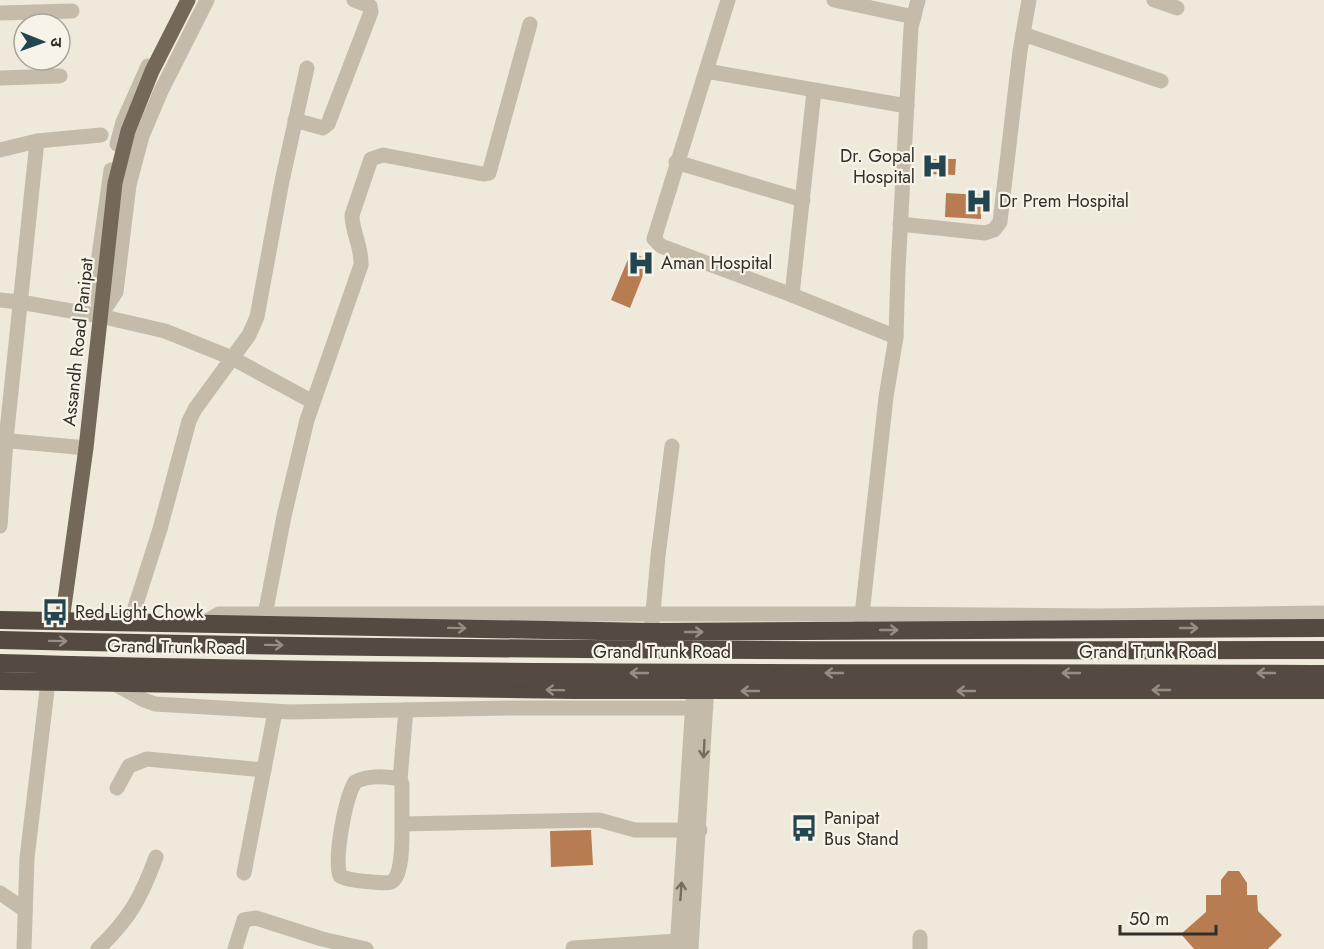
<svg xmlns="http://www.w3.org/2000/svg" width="1324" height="949" viewBox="0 0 1324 949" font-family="Jost,'Noto Sans Devanagari',sans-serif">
<rect width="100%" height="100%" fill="#efe9dc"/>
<g fill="#b77c52">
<path d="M924 159H956L955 175 923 174Z"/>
<path d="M946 193 982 195 981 219 945 217Z"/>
<path d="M631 252 649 260 630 308 611 300Z"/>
<path d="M591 830 593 865 551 867 550 831Z"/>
<path d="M1228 871H1239L1247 883V895H1257L1258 911 1282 935 1268 949H1194L1181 934 1206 912V895H1221V880Z"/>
</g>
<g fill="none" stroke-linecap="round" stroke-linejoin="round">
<g stroke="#c5bbaa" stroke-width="15">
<path d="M728 0 654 239 661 246 792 295 896 337"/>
<path d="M834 0 914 17"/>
<path d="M1154 0 1177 8"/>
<path d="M0 13 72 11"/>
<path d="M1023 34 1161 81"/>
<path d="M706 71 907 106"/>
<path d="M0 78 60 76"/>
<path d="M295 120 323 128 328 124 371 12 370 6 354 0"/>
<path d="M117 144 123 122 148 66"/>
<path d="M0 150 37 141 101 135"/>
<path d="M676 162 803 200"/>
<path d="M900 224 985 233 994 230 1000 222 1020 51 1029 0"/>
<path d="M792 295 814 91"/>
<path d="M0 300 20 302 100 316 165 331 232 358 313 402"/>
<path d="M99 307 95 284 111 170"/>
<path d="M100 316 116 292 129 185 142 136 161 91 207 0"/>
<path d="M0 440 86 448"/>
<path d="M0 526 6 440 37 141"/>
<path d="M265 615 284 516 307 420 361 265C362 247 352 232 352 215L371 159 383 155 483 174 489 173 530 24"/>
<path d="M130 623 160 529 189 421 195 409 249 335 257 317 282 181 307 68"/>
<path d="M652 623 658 556 672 446"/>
<path d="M202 624 219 614H862L1099 616 1324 613"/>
<path d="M861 624 886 397 896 337 898 270 911 27 918 0"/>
<path d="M113 683 144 700 155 704 290 712 508 708H706"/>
<path d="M400 779 406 710"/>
<path d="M117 788 129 766 147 759 264 770"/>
<path d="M402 824V784L400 779C385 776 368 775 355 782 345 799 334 858 340 876 350 881 362 881 372 882 378 882 386 884 391 882 403 878 402 837 402 824L599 820 635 830H700"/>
<path d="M244 873 275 712"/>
<path d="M0 893 25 910"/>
<path d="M920 937V949"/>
<path d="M573 948 677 941"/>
<path d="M24 949 27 858 48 682"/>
<path d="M98 949C130 918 141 898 156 857"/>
<path d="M235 949 244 920 256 918 322 939 366 949"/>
<path d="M677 949 693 701"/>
<path d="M691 949 706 700"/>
</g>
<path stroke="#74685b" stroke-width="15" d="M62 621 86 448 115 183 128 131 152 71 188 0"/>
<g stroke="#544a41" stroke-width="18">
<path d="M0 620 652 632 1324 628"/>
<path d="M0 640C441 651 883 651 1324 650"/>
<path d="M0 663C441 676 883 672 1324 674"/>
<path d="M0 681 574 690H1324"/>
</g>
</g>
<defs><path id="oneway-shaft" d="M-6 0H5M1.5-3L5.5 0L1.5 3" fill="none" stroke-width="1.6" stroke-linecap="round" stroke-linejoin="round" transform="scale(1.5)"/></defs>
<g stroke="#958e84">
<use href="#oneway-shaft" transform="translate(457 628) rotate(1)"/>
<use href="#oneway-shaft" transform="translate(1189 628)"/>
<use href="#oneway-shaft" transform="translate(889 630)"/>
<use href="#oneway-shaft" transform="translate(694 632)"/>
<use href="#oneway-shaft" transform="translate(58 641) rotate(1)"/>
<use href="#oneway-shaft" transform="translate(274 645) rotate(1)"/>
<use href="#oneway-shaft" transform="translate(639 673) rotate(180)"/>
<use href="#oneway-shaft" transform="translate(834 673) rotate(180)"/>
<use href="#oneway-shaft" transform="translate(1071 673) rotate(180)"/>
<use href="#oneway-shaft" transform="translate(1266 673) rotate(-180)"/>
<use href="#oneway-shaft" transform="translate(555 690) rotate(-179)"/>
<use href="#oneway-shaft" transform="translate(1161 690) rotate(180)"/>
<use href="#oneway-shaft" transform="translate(750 691) rotate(-180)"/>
<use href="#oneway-shaft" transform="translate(966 691) rotate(-180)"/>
</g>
<g stroke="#756d62">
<use href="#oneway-shaft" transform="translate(704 749) rotate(93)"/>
<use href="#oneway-shaft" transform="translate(681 891) rotate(-86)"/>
</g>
<defs>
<symbol id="hospital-bare" viewBox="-9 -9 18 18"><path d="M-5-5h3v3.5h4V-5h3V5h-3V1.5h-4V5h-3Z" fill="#234550" stroke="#f7f3e8" stroke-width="2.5" paint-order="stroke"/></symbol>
<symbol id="bus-bare" viewBox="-9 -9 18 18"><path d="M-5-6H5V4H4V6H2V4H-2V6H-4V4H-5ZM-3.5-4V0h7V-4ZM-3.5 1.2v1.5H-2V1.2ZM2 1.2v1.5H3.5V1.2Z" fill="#234550" stroke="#f7f3e8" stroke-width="2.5" paint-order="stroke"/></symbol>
</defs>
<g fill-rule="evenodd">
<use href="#hospital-bare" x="916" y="147" width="38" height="38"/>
<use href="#hospital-bare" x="960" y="182" width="38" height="38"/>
<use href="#hospital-bare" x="622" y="244" width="38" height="38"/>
<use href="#bus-bare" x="36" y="593" width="38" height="38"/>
<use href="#bus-bare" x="785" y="809" width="38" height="38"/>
</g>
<g text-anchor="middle" stroke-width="4.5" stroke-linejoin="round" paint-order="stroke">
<g font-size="18" fill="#342e28" stroke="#f7f3e8" text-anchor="start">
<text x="915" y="162" text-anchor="end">Dr. Gopal<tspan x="915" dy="21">Hospital</tspan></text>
<text x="999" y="207">Dr Prem Hospital</text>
<text x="661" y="269">Aman Hospital</text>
<text x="75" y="618">Red Light Chowk</text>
<text x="824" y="824">Panipat<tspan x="824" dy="21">Bus Stand</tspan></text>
</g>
<g font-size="18" fill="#342e28" stroke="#f7f3e8">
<text transform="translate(78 342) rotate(-84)" y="6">Assandh Road Panipat</text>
<text transform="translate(176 647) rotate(1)" y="6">Grand Trunk Road</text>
<text x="662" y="658">Grand Trunk Road</text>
<text x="1148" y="658">Grand Trunk Road</text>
</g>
</g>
<g transform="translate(42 42) rotate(91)"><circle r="28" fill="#f7f3e8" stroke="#a9a49b" stroke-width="1.5"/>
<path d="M0-4.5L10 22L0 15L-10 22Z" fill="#234550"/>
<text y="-9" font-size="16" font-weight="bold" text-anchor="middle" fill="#342e28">उ</text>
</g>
<path d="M1120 925v9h96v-9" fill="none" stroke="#342e28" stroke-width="3"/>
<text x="1129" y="925" font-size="18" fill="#342e28" stroke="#f7f3e8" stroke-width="4.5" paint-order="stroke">50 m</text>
</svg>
